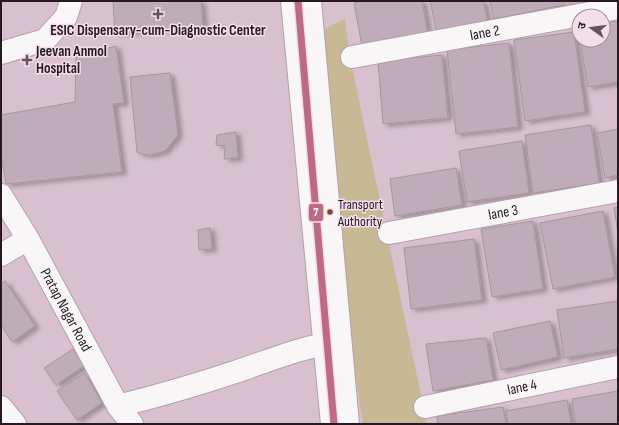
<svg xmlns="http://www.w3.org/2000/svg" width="619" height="425" viewBox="0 0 619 425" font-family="'Sofia Sans Condensed','Noto Sans Devanagari',sans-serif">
<defs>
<filter id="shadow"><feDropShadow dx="4.5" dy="2.5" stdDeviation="2" flood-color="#0004"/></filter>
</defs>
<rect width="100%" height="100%" fill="#d8c0ce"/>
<path fill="#c8b896" d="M345 18 350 58 427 424H363L333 235 322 31Z"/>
<g fill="#bfacb8" stroke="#a6959f" filter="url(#shadow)">
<path d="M113 1H201L203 27 115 33Z"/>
<path d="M365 1H422L428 34 362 46 354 3Z"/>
<path d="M430 1H483L488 24 437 34Z"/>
<path d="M490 1H562L563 5 494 19Z"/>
<path d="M569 1H599L571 8Z"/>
<path d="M618 21V82L588 87 580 40H603V23Z"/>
<path d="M574 32 585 112 525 121 514 40Z"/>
<path d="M509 43 518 127 456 134 447 50Z"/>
<path d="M116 46 124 103 113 104 122 172 6 184 1 155V115L75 102 76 57Z"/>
<path d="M442 55 448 118 383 124 378 61Z"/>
<path d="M170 73 178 135 165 151 150 155 141 154 137 152 130 77Z"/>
<path d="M591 125 599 183 533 193 525 135Z"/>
<path d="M618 129V175L605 178 597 133Z"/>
<path d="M236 132 238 158 224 159 225 146 216 145 217 135Z"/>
<path d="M522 141 529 193 467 202 459 151Z"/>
<path d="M456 168 462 205 395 216 390 179Z"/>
<path d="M618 207V233L614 208Z"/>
<path d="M603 211 615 277 553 289 540 223Z"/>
<path d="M533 221 543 289 492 297 481 229Z"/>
<path d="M210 228 212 249 199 250 198 230Z"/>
<path d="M474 239 482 300 411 309 404 248Z"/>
<path d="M5 281 35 326 12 342 1 325V284Z"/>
<path d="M618 301V349L564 358 557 310Z"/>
<path d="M550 321 558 357 501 370 493 333Z"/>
<path d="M486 338 493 380 433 391 426 344Z"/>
<path d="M73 349 84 366 56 385 44 368Z"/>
<path d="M85 373 102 403 77 420 57 391Z"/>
<path d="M618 391V424H576L572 399Z"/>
<path d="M567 400 571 424H508L506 411Z"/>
<path d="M503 407 506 424H438L437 416Z"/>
</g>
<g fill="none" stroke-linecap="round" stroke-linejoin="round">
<defs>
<g id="minor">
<path d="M292 1 332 424"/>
<path d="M310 1 348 424"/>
<path d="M1 53 45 40 66 17 71 1"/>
<path id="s1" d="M352 57 618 8"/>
<path id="s2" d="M1 195 28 239 118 406 132 424"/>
<path id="s3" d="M389 233 618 191"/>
<path d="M1 255 28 239"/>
<path d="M118 406C158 396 196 385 235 372 268 361 304 346 338 342"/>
<path d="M1 407 15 424"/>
<path id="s4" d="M425 407 618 367"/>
</g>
</defs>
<use href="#minor" stroke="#b3a0ab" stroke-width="24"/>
<use href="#minor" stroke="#f9f6f8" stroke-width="22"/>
<defs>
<path id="metro-1" d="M298 1 334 424"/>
</defs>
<use href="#metro-1" stroke="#f5deeb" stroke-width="10"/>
<use href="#metro-1" stroke="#bc6b82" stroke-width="7"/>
</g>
<g fill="#65535e" stroke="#f5deeb" stroke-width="1.5">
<path d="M156 8h4v4h4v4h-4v4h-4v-4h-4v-4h4z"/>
<path d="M25 54h4v4h4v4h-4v4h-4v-4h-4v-4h4z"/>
</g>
<circle fill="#7a4b2a" stroke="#f5deeb" stroke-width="1.5" cx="330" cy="212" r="3.5"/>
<g text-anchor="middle" stroke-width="3" stroke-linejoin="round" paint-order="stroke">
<g font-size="14" fill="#271821" stroke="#f5deeb" text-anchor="start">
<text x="338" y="209">Transport<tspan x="338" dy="17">Authority</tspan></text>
</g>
<g font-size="15" font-weight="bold" fill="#271821" stroke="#f5deeb">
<text x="158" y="35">ESIC Dispensary-cum-Diagnostic Center</text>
<text x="36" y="56" text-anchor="start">Jeevan Anmol<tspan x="36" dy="17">Hospital</tspan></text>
</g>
<g font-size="15" fill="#271821" stroke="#f5deeb">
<text dy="5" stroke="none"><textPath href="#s1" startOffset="135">lane 2</textPath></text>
<text dy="5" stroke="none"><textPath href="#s3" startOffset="116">lane 3</textPath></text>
<text dy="5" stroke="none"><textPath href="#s2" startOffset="132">Pratap Nagar Road</textPath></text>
<text dy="5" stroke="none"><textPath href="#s4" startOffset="99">lane 4</textPath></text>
</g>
</g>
<rect stroke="#f5deeb" stroke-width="1.5" x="308" y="203" width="16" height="19" rx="4" fill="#bc6b82"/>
<g font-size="11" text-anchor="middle" font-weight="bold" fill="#fff">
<text x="316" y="216">7</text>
</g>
<rect width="619" height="425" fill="none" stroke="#271821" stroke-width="4"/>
<g transform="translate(591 28) rotate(284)"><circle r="19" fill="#f5deeb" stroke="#a38f9a"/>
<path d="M0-3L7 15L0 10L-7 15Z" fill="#65535e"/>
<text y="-6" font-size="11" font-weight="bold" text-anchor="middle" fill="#271821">उ</text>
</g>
</svg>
